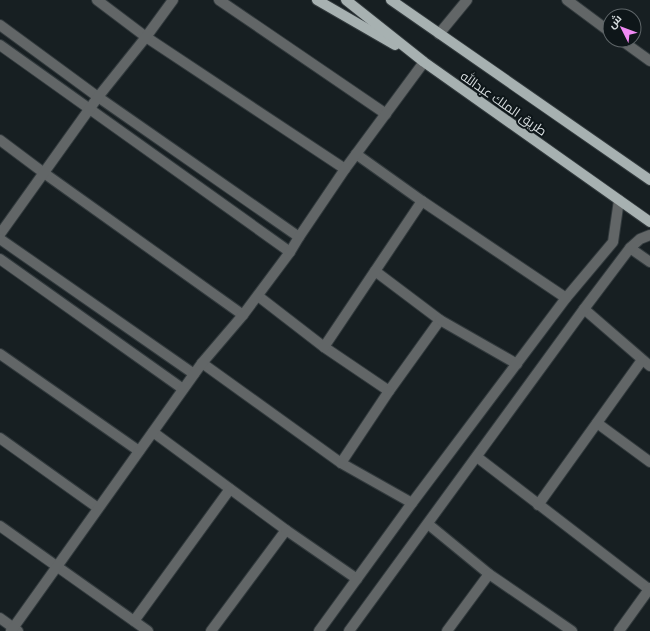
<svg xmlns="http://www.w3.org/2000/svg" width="650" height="631" viewBox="0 0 650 631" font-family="'Exo 2',Cairo,sans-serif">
<rect width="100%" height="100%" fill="#171f22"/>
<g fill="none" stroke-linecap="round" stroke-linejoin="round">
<defs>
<g id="minor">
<path d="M97 0 146 37 345 169"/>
<path d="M219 0 386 114"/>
<path d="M567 0 610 32"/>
<path d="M0 25 98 97 299 237"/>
<path d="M439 34 467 0"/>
<path d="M621 40 650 61"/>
<path d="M0 45 290 252"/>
<path d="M0 140 44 173 243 315"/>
<path d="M356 154 422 201 566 298"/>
<path d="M0 234 98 97 146 37 173 0"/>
<path d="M0 239 194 374"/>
<path d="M630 248 650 262"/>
<path d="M0 259 183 389"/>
<path d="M258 296 324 347 389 391 440 320 375 271"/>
<path d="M584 309 650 366"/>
<path d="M440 320 517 364"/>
<path d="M324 347 422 201"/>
<path d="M0 354 139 451"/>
<path d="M202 363 341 463 412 503"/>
<path d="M597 423 650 462"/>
<path d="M153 432 286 530 211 631"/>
<path d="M0 438 98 508"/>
<path d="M477 457 650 590"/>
<path d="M341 463 389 391"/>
<path d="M538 505 642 360"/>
<path d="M428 524 489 574 572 631"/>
<path d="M0 526 148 631"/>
<path d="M286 530 357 579"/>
<path d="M0 618 18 631"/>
<path d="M134 621 230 489"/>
<path d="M11 631 202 363 243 315 290 252 299 237 345 169 424 62"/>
<path d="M319 631 412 503 566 298 613 242 619 200"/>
<path d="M349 631 584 309 630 248 640 239 650 235"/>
<path d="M447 631 489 574"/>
<path d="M619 631 650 588"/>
</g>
<g id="major">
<path d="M317 0 395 45"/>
<path d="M346 0 424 62 650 222"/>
<path d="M391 0 650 180"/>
</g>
</defs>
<use href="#minor" stroke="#323a3d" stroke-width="12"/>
<use href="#major" stroke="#323a3d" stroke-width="12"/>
<use href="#minor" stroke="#626667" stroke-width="10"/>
<use href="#major" stroke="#a7b1b1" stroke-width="10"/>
</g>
<g text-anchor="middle" stroke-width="4" stroke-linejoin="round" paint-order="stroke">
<g font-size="13" fill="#d8dee0" stroke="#0e1619">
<text transform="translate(504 103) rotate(35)" y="5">طريق الملك عبدالله</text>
</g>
</g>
<g transform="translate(622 28) rotate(312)"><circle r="19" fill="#0e1619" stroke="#5f6669"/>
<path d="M0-3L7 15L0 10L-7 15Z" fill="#f18af4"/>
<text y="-6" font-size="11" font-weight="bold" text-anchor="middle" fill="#d8dee0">ش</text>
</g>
</svg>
